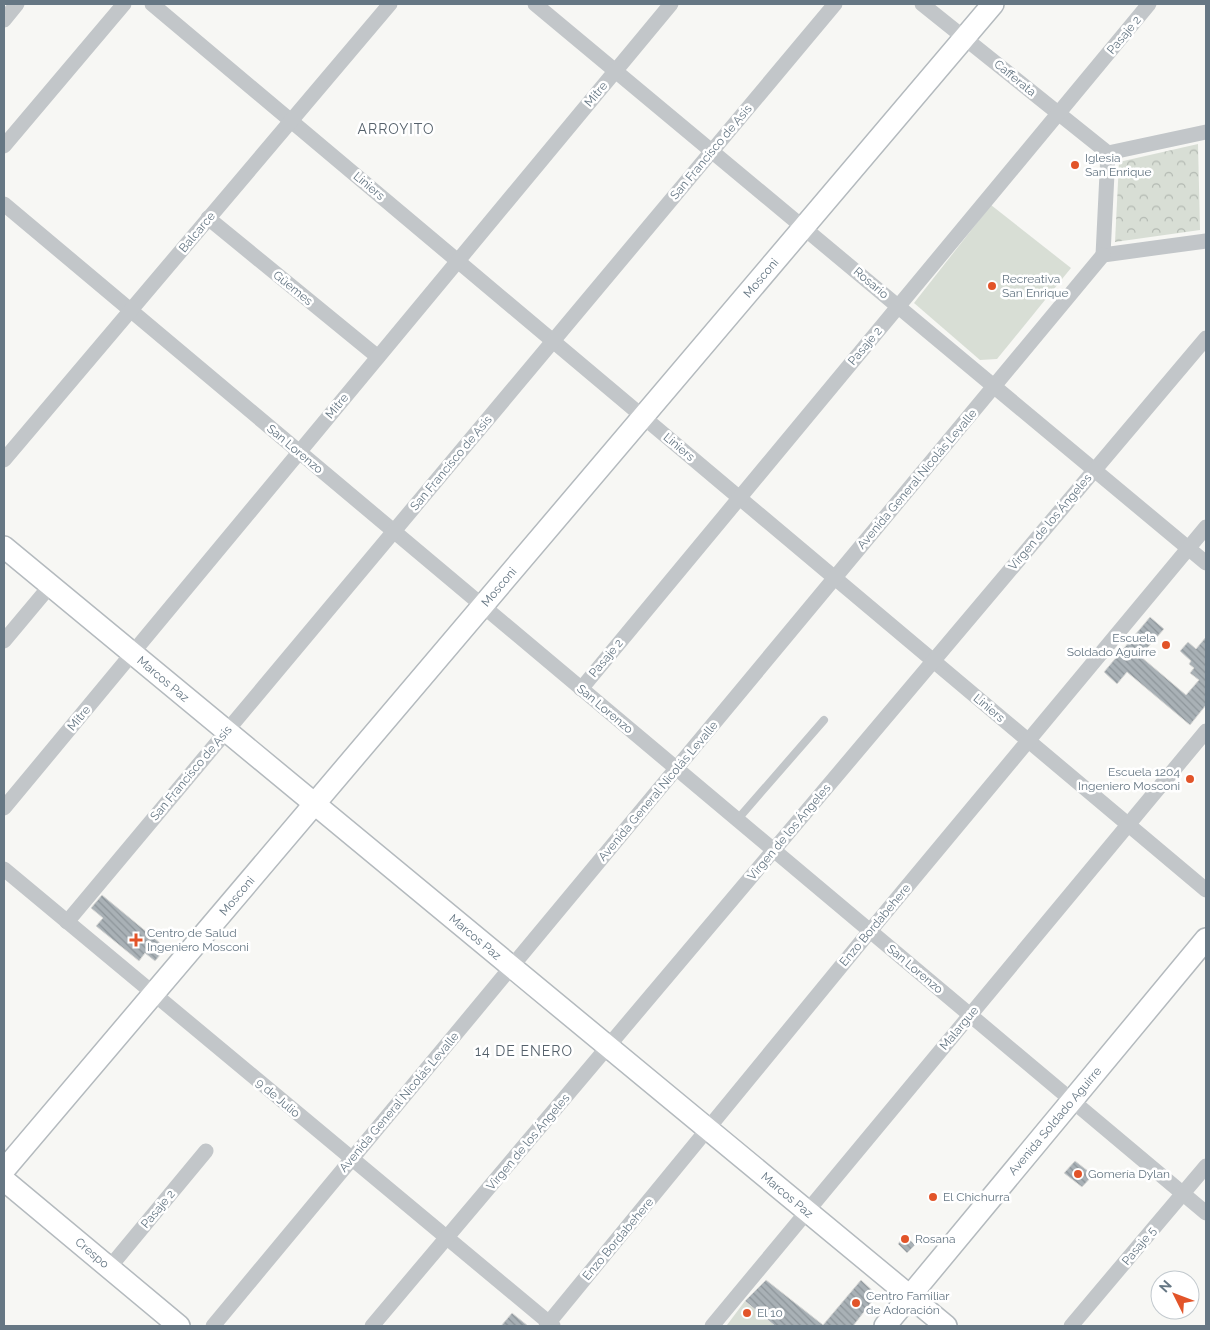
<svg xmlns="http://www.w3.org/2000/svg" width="1210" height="1330" viewBox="0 0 1210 1330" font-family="Raleway,sans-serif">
<defs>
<pattern id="forest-crowns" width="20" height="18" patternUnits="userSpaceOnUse" patternTransform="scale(1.25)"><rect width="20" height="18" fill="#d8ded5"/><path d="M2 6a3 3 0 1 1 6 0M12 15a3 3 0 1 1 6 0" fill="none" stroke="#b3b9b2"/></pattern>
<pattern id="building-back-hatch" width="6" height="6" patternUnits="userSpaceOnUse" patternTransform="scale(1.25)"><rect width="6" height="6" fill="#a9b1b6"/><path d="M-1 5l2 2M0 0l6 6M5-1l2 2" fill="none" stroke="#8d959a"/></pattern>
</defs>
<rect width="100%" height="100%" fill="#f7f7f4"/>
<path fill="url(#forest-crowns)" d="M1198 144 1200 230 1115 242 1119 162Z"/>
<g fill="#d8ded5">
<path d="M991 205 1071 268 997 359 980 360 914 303Z"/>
<path d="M745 1301 775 1326H729L727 1325Z"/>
</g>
<g fill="url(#building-back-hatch)" stroke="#d8d8d6">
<path d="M1150 617 1164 629 1140 656 1186 695 1199 680 1190 673 1194 668 1189 664 1191 661 1180 651 1188 642 1196 649 1206 637V705L1190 725 1127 672 1117 684 1104 672Z"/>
<path d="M102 895 166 948 155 961 145 953 139 961 96 926 103 918 91 908Z"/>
<path d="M1075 1161 1093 1175 1082 1187 1064 1173Z"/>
<path d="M905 1235 915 1245 907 1253 898 1244Z"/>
<path d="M766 1280 823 1325 861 1280 877 1295 853 1326H775L745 1301Z"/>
<path d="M512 1313 528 1326H501Z"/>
</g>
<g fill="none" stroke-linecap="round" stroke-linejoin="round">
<defs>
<g id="secondary">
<path d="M4 547 946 1326"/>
<path d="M4 1170 993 4"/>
<path d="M4 1180 179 1326"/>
<path d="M885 1326 1206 939"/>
</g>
</defs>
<use href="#secondary" stroke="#b4babe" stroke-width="24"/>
<path stroke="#c2c6c9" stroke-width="8" d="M737 820 824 720"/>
<g stroke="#c2c6c9" stroke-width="15">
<path d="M152 4 1206 890"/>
<path d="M535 4 1206 563"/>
<path d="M922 4 1108 153"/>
<path d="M4 20 17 4"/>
<path d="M4 146 124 4"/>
<path d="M1108 153 1103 255 1206 241"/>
<path d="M1108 153 1206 132"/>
<path d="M4 204 1206 1213"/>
<path d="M208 218 378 357"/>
<path d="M4 460 390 4"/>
<path d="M4 641 50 586"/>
<path d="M581 689 1149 4"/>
<path d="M4 808 671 4"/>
<path d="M4 869 553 1326"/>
<path d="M67 922 835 4"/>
<path d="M109 1268 206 1151"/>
<path d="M213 1326 1103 255"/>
<path d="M372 1326 1206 338"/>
<path d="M546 1326 870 931 1206 527"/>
<path d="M712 1326 1206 731"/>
<path d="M1071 1326 1206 1166"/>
</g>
<use href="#secondary" stroke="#fff" stroke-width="21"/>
</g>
<g fill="#e25429" stroke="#fff" stroke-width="2">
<circle cx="1075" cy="165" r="5"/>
<circle cx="992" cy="286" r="5"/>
<circle cx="1166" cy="645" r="5"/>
<circle cx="1190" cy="779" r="5"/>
<path d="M133.5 932.5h5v5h5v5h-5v5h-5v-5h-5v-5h5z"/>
<circle cx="1078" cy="1174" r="5"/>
<circle cx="933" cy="1197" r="5"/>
<circle cx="905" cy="1239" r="5"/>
<circle cx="856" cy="1303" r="5"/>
<circle cx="747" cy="1313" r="5"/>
</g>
<g text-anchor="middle" stroke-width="5" stroke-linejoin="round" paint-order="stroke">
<g font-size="12" fill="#667784" stroke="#fff">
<text transform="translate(1124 35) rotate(-50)" y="4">Pasaje 2</text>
<text transform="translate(1015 78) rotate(39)" y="4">Cafferata</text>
<text transform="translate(596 94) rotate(-50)" y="4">Mitre</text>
<text transform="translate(711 152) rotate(-50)" y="4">San Francisco de Asis</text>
<text transform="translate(369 186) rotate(40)" y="4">Liniers</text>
<text transform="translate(197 232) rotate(-50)" y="4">Balcarce</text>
<text transform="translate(761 278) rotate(-50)" y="4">Mosconi</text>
<text transform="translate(871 283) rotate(40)" y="4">Rosario</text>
<text transform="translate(293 288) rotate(39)" y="4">Güemes</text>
<text transform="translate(865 346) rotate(-50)" y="4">Pasaje 2</text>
<text transform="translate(337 406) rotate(-50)" y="4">Mitre</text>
<text transform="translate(679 447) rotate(40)" y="4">Liniers</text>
<text transform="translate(295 449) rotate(40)" y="4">San Lorenzo</text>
<text transform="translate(451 463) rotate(-50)" y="4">San Francisco de Asis</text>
<text transform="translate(917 479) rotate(-50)" y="4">Avenida General Nicolás Levalle</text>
<text transform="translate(1050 522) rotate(-50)" y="4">Virgen de los Ángeles</text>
<text transform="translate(499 587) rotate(-50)" y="4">Mosconi</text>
<text transform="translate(606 658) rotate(-50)" y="4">Pasaje 2</text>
<text transform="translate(163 679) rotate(40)" y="4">Marcos Paz</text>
<text transform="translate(989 708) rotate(40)" y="4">Liniers</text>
<text transform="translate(605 709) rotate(40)" y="4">San Lorenzo</text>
<text transform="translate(79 718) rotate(-50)" y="4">Mitre</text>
<text transform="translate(191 773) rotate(-50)" y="4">San Francisco de Asis</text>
<text transform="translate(658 791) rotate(-50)" y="4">Avenida General Nicolás Levalle</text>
<text transform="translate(789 832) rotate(-50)" y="4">Virgen de los Ángeles</text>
<text transform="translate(237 896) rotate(-50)" y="4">Mosconi</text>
<text transform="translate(875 925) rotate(-50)" y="4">Enzo Bordabehere</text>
<text transform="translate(475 937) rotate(40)" y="4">Marcos Paz</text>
<text transform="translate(915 969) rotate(40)" y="4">San Lorenzo</text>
<text transform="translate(959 1028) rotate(-50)" y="4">Malargue</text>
<text transform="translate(278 1098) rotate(40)" y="4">9 de Julio</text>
<text transform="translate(399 1102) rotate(-50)" y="4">Avenida General Nicolás Levalle</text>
<text transform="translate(1055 1121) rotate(-50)" y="4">Avenida Soldado Aguirre</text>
<text transform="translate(528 1142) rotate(-50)" y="4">Virgen de los Ángeles</text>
<text transform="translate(787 1195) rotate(40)" y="4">Marcos Paz</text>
<text transform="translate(158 1209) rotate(-50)" y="4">Pasaje 2</text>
<text transform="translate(618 1239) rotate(-50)" y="4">Enzo Bordabehere</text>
<text transform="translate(1139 1246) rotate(-50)" y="4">Pasaje 5</text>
<text transform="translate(92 1253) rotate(40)" y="4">Crespo</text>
</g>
<g font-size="12" fill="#667784" stroke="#fff" text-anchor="start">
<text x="1085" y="162">Iglesia<tspan x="1085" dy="14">San Enrique</tspan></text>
<text x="1002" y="283">Recreativa<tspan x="1002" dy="14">San Enrique</tspan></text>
<text x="1156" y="642" text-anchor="end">Escuela<tspan x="1156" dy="14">Soldado Aguirre</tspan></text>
<text x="1180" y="776" text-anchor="end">Escuela 1204<tspan x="1180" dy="14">Ingeniero Mosconi</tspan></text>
<text x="147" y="937">Centro de Salud<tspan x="147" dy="14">Ingeniero Mosconi</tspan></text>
<text x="1088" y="1178">Gomería Dylan</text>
<text x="943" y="1201">El Chichurra</text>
<text x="915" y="1243">Rosana</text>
<text x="866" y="1300">Centro Familiar<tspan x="866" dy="14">de Adoración</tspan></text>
<text x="757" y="1317">El 10</text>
</g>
<g font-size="14" letter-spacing="1" fill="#54606a" stroke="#fff">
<text x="396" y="134">ARROYITO</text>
<text x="524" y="1056">14 DE ENERO</text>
</g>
</g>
<rect width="1210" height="1330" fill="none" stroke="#667784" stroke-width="10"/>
<g transform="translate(1175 1295) rotate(312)"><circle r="24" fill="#ffffff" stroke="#c2c9ce"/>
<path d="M0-4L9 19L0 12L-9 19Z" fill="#e25429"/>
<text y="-8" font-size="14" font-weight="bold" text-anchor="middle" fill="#667784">N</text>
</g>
</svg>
